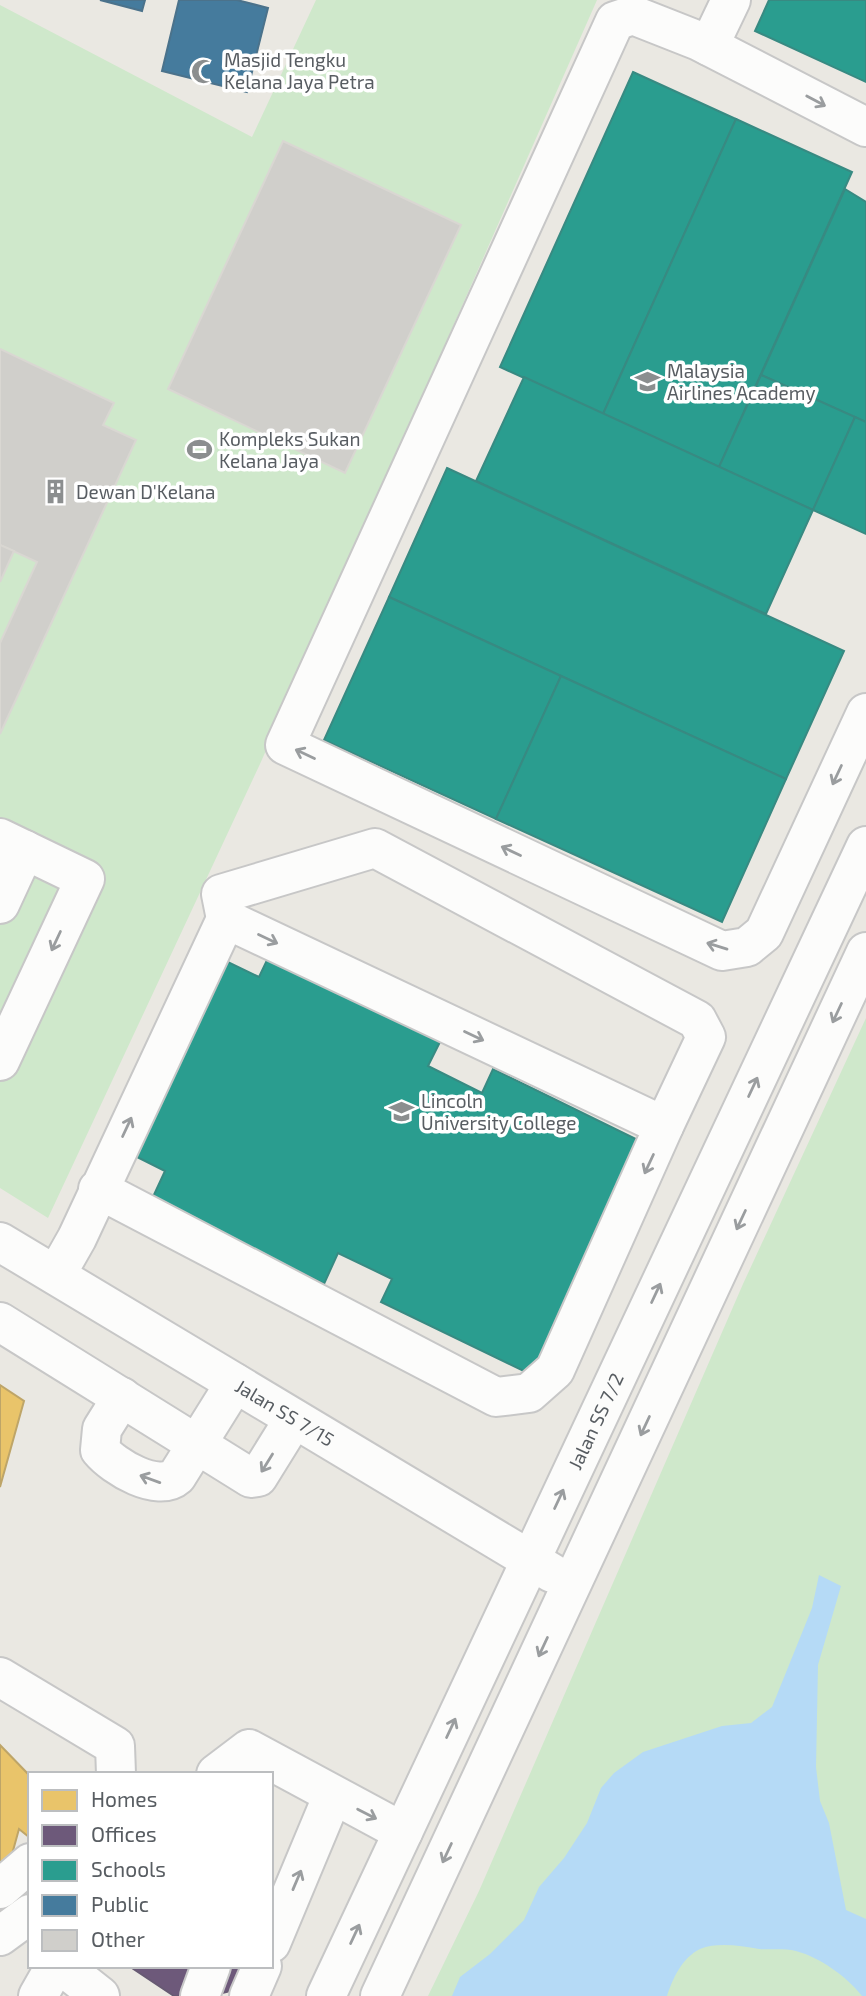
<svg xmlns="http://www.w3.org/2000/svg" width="866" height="1996" viewBox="0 0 866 1996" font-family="'Exo 2',sans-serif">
<rect width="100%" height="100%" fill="#eae8e2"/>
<g fill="#cfe8cb">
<path d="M316 0H597L260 764 48 1218 0 1188V5L252 137Z"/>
<path d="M866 1018V1996H428L479 1891 743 1284Z"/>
</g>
<path fill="#b5daf6" d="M819 1575 841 1586 818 1665 816 1767 820 1801 829 1823 846 1910 866 1919V1996H862C846 1976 821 1958 796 1951 784 1948 771 1950 759 1949 740 1946 718 1942 700 1949 682 1958 673 1978 667 1996H452L460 1977 490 1954 524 1920 539 1887 564 1858 587 1823 601 1788 614 1773 643 1752 722 1726 751 1723 772 1707 812 1608Z"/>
<g fill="#e9c46a" stroke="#bea568" stroke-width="2">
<path d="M0 1385 24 1401 0 1487Z"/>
<path d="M0 1745 30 1776V1838L19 1829 6 1876 0 1874Z"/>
</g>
<path fill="#6d597a" stroke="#675a73" stroke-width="2" d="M129 1966H252L239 1989 210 1996H174Z"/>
<g fill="#2a9d8f" stroke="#388a82" stroke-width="2">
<path d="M769 0H866V82L755 31Z"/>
<path d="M633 72 736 119 603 414 500 367Z"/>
<path d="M736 119 852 172 719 467 603 414Z"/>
<path d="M845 189 866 202V422L761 375Z"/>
<path d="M761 375 855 417 813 510 719 467Z"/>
<path d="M524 377 813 510 766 614 476 481Z"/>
<path d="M855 417 866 422V534L813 510Z"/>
<path d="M447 468 844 651 786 779 389 597Z"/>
<path d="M389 597 561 676 496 819 324 740Z"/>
<path d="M561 676 786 779 722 922 496 819Z"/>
<path d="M268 958 440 1042 428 1066 482 1093 493 1069 646 1144 534 1376 381 1302 392 1279 338 1253 324 1284 152 1199 165 1171 135 1156 228 962 259 977Z"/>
</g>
<g fill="#457b9d" stroke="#4b728b" stroke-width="2">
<path d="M100 0H145L142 11Z"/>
<path d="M179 0H237L268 8 247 92 162 71Z"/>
</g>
<g fill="#d0cfcb" stroke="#d9d7d2" stroke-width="2">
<path d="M283 141 461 225 345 473 168 389Z"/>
<path d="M0 349 114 403 103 425 136 440 0 734V643L37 562 0 545Z"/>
<path d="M0 545 14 551 0 582Z"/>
</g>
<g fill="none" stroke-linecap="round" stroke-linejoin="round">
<defs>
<g id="minor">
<path d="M709 46 731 0"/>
<path d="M866 127 699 41 633 15 615 21 285 745 722 951 747 947 764 933 866 713"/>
<path d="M0 838 85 879 0 1061"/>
<path d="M0 904 25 850"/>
<path d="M226 919 221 894 375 848 697 1020 706 1037 664 1126"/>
<path id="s1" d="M0 1242 552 1573"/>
<path d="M56 1275 77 1238 226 919 664 1126 555 1370 529 1393 496 1397 98 1189"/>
<path d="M0 1322 251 1478 258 1477 294 1419"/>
<path d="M122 1397 102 1429 100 1450C114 1467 158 1493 177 1476L235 1383"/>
<path d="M0 1677 115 1746 116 1774"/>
<path d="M216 1774 249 1749 403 1832"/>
<path d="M0 1889 30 1863"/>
<path d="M0 1936 30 1914"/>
<path d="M271 1943 332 1797"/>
<path d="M62 1966 100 1996"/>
<path d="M38 1996 55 1966"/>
<path d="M200 1996 211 1966"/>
<path d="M249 1996 262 1966"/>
<path id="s2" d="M326 1996 866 846"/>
<path d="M380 1996 866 952"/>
</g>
</defs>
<use href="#minor" stroke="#c7c7c7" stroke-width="42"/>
<use href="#minor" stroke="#fcfcfb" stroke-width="38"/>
</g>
<defs><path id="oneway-shaft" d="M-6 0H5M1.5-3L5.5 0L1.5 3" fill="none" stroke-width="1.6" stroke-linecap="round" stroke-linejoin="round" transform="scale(1.75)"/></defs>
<g stroke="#9a9d9f">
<use href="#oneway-shaft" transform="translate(816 101) rotate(28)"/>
<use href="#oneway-shaft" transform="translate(305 754) rotate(-155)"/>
<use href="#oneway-shaft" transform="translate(837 775) rotate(115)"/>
<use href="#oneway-shaft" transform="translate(511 851) rotate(-155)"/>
<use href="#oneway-shaft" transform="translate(268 939) rotate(25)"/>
<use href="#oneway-shaft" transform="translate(56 941) rotate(115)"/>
<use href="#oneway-shaft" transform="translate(717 946) rotate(-163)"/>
<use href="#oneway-shaft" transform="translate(837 1013) rotate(115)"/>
<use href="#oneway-shaft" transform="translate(474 1036) rotate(25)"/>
<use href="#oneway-shaft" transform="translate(753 1087) rotate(-65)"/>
<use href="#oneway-shaft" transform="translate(127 1127) rotate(-65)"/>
<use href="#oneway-shaft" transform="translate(649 1164) rotate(115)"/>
<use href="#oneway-shaft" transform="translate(741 1220) rotate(115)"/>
<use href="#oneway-shaft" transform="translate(656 1293) rotate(-65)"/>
<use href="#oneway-shaft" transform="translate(645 1426) rotate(115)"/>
<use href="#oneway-shaft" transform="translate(267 1463) rotate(122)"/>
<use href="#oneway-shaft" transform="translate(150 1479) rotate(-160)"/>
<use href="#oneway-shaft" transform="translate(559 1499) rotate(-65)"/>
<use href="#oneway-shaft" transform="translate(543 1647) rotate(115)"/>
<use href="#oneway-shaft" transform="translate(451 1728) rotate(-65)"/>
<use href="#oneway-shaft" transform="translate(367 1814) rotate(27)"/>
<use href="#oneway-shaft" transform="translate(447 1853) rotate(115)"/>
<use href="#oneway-shaft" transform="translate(297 1880) rotate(-67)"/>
<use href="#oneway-shaft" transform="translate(355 1934) rotate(-65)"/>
</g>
<defs>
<symbol id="mosque-bare" viewBox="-9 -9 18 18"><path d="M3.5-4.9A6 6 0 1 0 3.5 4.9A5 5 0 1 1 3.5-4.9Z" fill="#8b8e8f" stroke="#fff" stroke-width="2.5" paint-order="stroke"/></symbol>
<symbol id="university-bare" viewBox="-9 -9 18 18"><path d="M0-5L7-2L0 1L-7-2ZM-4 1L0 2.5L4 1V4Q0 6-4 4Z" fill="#8b8e8f" stroke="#fff" stroke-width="2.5" paint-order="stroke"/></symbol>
<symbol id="stadium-bare" viewBox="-9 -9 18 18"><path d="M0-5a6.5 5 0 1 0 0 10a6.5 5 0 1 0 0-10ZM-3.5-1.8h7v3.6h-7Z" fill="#8b8e8f" stroke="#fff" stroke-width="2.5" paint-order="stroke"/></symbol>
<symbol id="building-bare" viewBox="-9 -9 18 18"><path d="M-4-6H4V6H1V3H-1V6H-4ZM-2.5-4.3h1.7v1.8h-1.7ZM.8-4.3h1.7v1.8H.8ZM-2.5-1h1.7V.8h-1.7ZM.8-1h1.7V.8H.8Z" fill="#8b8e8f" stroke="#fff" stroke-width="2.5" paint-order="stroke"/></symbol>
</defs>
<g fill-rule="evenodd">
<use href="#mosque-bare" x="186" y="54" width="35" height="35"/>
<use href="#university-bare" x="630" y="364" width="35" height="35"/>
<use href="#stadium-bare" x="182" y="432" width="35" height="35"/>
<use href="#building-bare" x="38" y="474" width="35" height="35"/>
<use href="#university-bare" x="384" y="1094" width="35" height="35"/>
</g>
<g text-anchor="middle" stroke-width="7" stroke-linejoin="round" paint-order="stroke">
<g font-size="19" fill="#585d62" stroke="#fff" text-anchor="start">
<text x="224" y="67">Masjid Tengku<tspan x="224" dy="22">Kelana Jaya Petra</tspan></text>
<text x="667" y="378">Malaysia<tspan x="667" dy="22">Airlines Academy</tspan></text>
<text x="219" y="446">Kompleks Sukan<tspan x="219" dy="22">Kelana Jaya</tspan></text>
<text x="76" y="499">Dewan D'Kelana</text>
<text x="421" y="1108">Lincoln<tspan x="421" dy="22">University College</tspan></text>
</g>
<g font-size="19" fill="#585d62" stroke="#fff">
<text dy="7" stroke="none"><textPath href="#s1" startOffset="332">Jalan SS 7/15</textPath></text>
<text dy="7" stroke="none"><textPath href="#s2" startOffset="635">Jalan SS 7/2</textPath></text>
</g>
</g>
<rect x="28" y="1772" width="245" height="196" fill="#ffffff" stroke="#bcbec0" stroke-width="2"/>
<rect x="42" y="1790" width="35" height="21" fill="#e9c46a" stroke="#bcbec0" stroke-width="2"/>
<text x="91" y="1807" font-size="21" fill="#585d62">Homes</text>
<rect x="42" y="1825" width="35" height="21" fill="#6d597a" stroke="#bcbec0" stroke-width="2"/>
<text x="91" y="1842" font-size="21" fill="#585d62">Offices</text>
<rect x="42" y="1860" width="35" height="21" fill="#2a9d8f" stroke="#bcbec0" stroke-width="2"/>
<text x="91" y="1877" font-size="21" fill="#585d62">Schools</text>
<rect x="42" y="1895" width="35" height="21" fill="#457b9d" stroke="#bcbec0" stroke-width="2"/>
<text x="91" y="1912" font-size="21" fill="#585d62">Public</text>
<rect x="42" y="1930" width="35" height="21" fill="#d0cfcb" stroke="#bcbec0" stroke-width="2"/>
<text x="91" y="1947" font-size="21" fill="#585d62">Other</text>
</svg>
